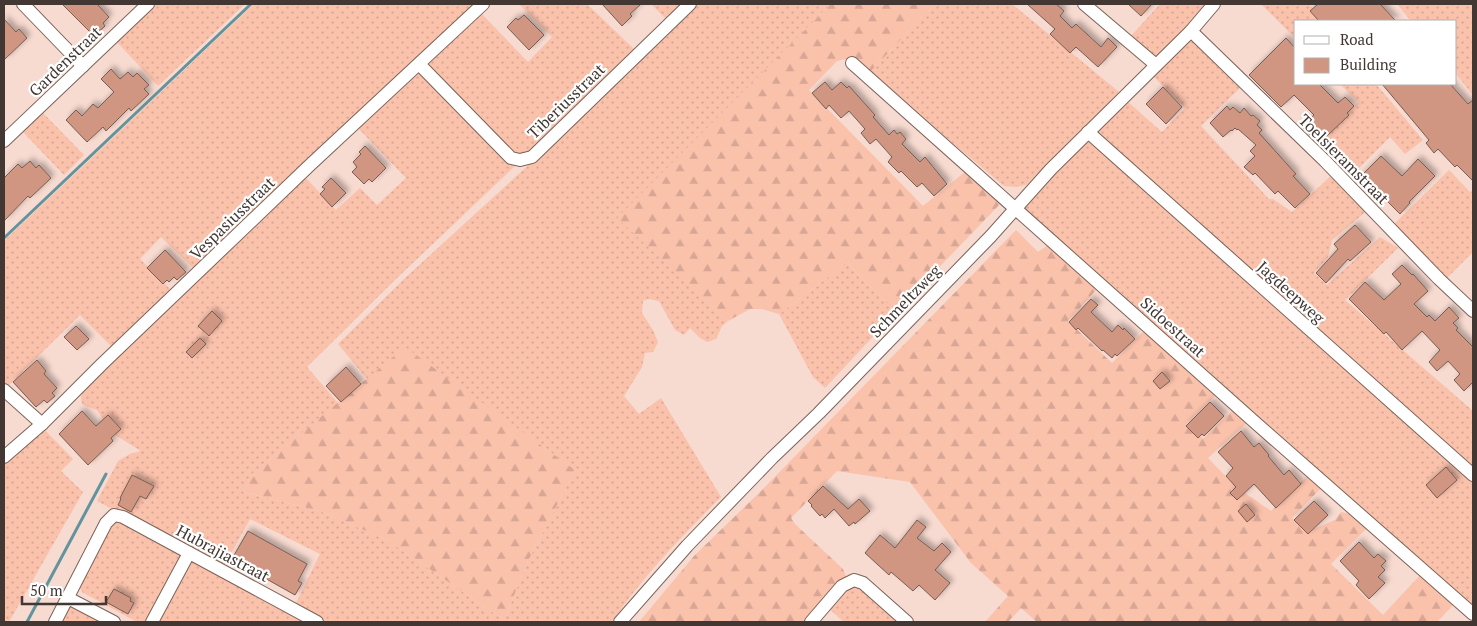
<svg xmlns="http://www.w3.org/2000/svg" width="1477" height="626" viewBox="0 0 1477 626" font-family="'PT Serif',serif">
<defs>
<pattern id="grass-dots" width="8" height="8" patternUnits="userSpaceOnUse" patternTransform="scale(1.25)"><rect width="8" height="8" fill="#fac1ab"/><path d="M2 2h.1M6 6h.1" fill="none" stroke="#d8a694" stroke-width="1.8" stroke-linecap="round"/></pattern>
<pattern id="forest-firs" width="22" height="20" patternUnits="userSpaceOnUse" patternTransform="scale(1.25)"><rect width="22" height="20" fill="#fac1ab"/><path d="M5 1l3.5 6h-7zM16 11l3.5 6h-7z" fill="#d8a694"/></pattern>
<filter id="shadow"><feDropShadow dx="3.5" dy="-3.5" stdDeviation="2.5" flood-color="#0004"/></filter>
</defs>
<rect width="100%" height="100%" fill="#f7dad0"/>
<g fill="url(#grass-dots)">
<path d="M156 4H245L158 86 117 42Z"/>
<path d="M254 4H477L197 272 161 237 140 259 173 292 114 349 80 315 7 387 4 383V241Z"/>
<path d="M519 4H587L636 51 532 152 518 157 428 66V63L479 11 528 62 552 37Z"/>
<path d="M651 4H684L667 20Z"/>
<path d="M696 4H831L618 218 728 321 722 326 716 339 707 342 700 338 690 328 684 335 675 330 659 301 648 299 643 301 642 313 653 330 658 342 653 352 645 353 642 367 624 396 639 414 661 398 721 497C682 536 643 576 612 622H323L294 607 320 554 250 519 223 568 97 501 118 461 130 454 141 451 112 433 97 410 83 405C79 397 82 393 86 386L304 176 336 210 360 188 377 205 406 178 356 126 418 70 516 165 396 279 307 367 338 403 252 474 243 492 320 511 387 540 504 620 528 561 575 470 405 348 367 379 338 344 404 279 546 149Z"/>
<path d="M927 4H1012L1119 92 1026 185 1016 187 1004 186 869 73 931 8Z"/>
<path d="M1160 4H1207L1159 56H1155L1131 36Z"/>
<path d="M1261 4H1309L1324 21H1296V39Z"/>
<path d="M1397 4H1473V95L1456 74V21H1411Z"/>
<path d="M1190 39H1194L1242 86 1201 126 1269 199H1273L1292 212 1333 174 1369 209 1332 240 1328 257 1314 273 1327 285 1380 237 1398 248 1345 300 1473 411V610L1027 213 1025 208 1028 202 1127 101 1162 132 1185 108 1153 76Z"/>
<path d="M1340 84H1376L1423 140 1405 154 1390 137 1347 180 1315 147 1358 102Z"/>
<path d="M43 113 84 155 64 175 23 132Z"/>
<path d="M1449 170 1470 192 1473 190V252L1447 278 1394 224Z"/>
<path d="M847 263 896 312 825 388 813 377 779 314Z"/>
<path d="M42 427 73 459 61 471 83 492 9 622H4V461Z"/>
<path d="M121 519 310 622H137L82 592 79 586 109 525Z"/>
<path d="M855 585 865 588 902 622H844L827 607 842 590Z"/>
<path d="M74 602 117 622H59L68 606Z"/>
</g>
<g fill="url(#forest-firs)">
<path d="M831 4H927L931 8 869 73 854 57 837 61 809 90 923 206 966 171 1001 203 896 312 847 263 779 314 762 309H750L728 321 617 218Z"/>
<path d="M1016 230 1038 252 1048 245 1098 288 1068 321 1112 363 1145 330 1217 394 1187 423 1203 439 1235 408 1249 421 1208 458 1235 486 1271 511 1309 474 1322 487 1292 518 1306 532 1335 520 1341 512 1355 515 1367 528 1331 564 1383 615 1422 573 1455 603 1437 622H1037L1021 608 1008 622H985L1008 596 971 563 910 482 837 471 791 518 795 524 843 569 847 579 807 622H639L694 556 761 491Z"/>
<path d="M405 347 575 470 528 561 504 620 387 540 320 511 243 492 252 474Z"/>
</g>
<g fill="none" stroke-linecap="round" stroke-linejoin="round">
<g stroke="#63939d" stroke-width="3">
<path d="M4 238 251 4"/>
<path d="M27 622 106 474"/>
</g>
</g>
<g fill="#d09681" stroke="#765d54" filter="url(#shadow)">
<path d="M62 4H97L109 17 103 23 105 26 94 36Z"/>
<path d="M602 4H641L630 14 632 16 622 26Z"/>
<path d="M1027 4H1056L1064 11 1060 16 1072 28 1076 24 1101 47 1108 38 1117 47 1098 67 1076 47 1070 53 1050 34 1055 29Z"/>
<path d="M1128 4H1152L1141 16Z"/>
<path d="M1318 4H1380L1396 21H1319L1310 11Z"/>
<path d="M524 15 544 35 529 50 507 27 516 18 518 20Z"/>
<path d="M4 19 16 32 19 29 27 38 4 60Z"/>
<path d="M1286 38 1296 49V84H1319L1338 103 1345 97 1354 106 1347 113 1349 115 1326 137 1317 128 1310 135 1302 127 1314 115 1294 95 1281 107 1249 75Z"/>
<path d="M111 69 120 79 128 72 133 77 137 73 149 85 144 89 149 94 131 111 129 108 106 131 103 127 87 142 66 120 76 110 82 116 93 104 98 108 114 92 101 79Z"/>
<path d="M825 82 832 90 841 82 847 88 849 86 875 115 873 117 889 135 894 130 897 134 900 132 906 139 902 144 920 162 925 157 947 184 934 196 922 183 917 187 901 171 899 173 888 162 892 157 876 139 870 144 861 133 865 129 849 111 841 118 829 105 826 109 812 93Z"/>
<path d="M1382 84H1450L1468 104 1473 100V181L1457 165 1455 167 1438 149 1434 153 1426 143 1429 140Z"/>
<path d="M1163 87 1182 107 1166 124 1146 104Z"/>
<path d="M1227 106 1230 110 1233 107 1240 113 1244 108 1251 116 1253 115 1260 121 1257 125 1262 130 1259 133 1296 174 1293 176 1310 194 1295 208 1278 191 1275 194 1255 173 1253 175 1244 167 1255 156 1250 151 1256 145 1238 129 1237 130 1235 128 1232 131 1231 130 1223 137 1210 123Z"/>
<path d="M365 146 386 168 372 182 369 179 364 184 352 172 357 167 353 162 361 154 359 152Z"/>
<path d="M1381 156 1402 176 1418 159 1435 176 1409 202 1410 203 1400 214 1374 188 1371 191 1363 184 1365 182 1360 177Z"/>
<path d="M30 161 36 168 39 165 51 178 30 198 28 196 4 221V178L18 164 22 168Z"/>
<path d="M331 178 346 193 332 207 320 194 325 189 322 187Z"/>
<path d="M1355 225 1371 242 1350 261 1348 259 1326 283 1316 273 1338 249 1334 244Z"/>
<path d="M165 250 186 272 177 280 174 277 169 282 167 280 163 284 147 268Z"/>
<path d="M1402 265 1412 275 1413 274 1428 291 1414 304 1427 317 1429 315 1435 321 1449 307 1459 318 1453 323 1458 328 1456 330 1473 347V382L1464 391 1454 380 1460 374 1448 361 1437 371 1429 362 1440 350 1422 331 1402 350 1386 332 1384 334 1349 299 1365 282 1384 300 1401 284 1392 274Z"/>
<path d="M1091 299 1098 305 1091 312 1112 332 1118 325 1123 330 1124 328 1135 339 1117 356 1115 354 1112 358 1103 350 1102 351 1078 328 1076 330 1069 322Z"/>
<path d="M212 311 222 321 209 336 198 326Z"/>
<path d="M76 326 89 339 77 350 64 337Z"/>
<path d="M200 338 206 344 192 358 186 352Z"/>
<path d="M37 360 46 371 44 374 57 388 52 393 55 396 47 403 44 400 36 407 13 382Z"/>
<path d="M346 367 361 384 341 402 326 386Z"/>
<path d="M1162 372 1170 381 1160 389 1153 381Z"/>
<path d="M1210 402 1224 416 1204 436 1202 434 1198 438 1186 426Z"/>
<path d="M82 411 96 426 108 415 121 429 111 438 113 441 88 465 59 434Z"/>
<path d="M1241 431 1254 447 1259 443 1269 455 1268 456 1284 475 1289 470 1301 484 1276 508 1254 484 1237 500 1230 493 1236 487 1226 476 1233 468 1218 452Z"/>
<path d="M1446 467 1457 480 1437 498 1426 485Z"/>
<path d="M132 475 154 486 146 499 140 496 131 512 118 505 121 499 120 498Z"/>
<path d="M823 486 848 509 859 499 870 511 855 524 854 522 849 526 834 509 825 518 822 514 820 516 811 506 812 505 808 501Z"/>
<path d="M1314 501 1328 515 1308 534 1294 520Z"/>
<path d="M1246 504 1255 515 1247 522 1238 511Z"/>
<path d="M917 520 926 527 917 538 934 551 942 543 951 552 935 570 950 583 935 600 919 585 913 591 891 572 889 575 865 553 880 535 895 548Z"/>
<path d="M248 531 307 564 298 581 302 583 295 595 254 572V571L237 562 238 560 233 557Z"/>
<path d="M1359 542 1374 558 1378 554 1386 561 1381 566 1385 570 1378 577 1385 583 1369 599 1356 585 1359 581 1340 561Z"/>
<path d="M114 589 131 598 130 601 134 603 128 614 106 602Z"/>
</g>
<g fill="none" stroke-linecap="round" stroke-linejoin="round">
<defs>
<g id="minor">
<path d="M23 4 83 66"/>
<path d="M1084 4 1156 65"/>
<path d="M1191 31 1325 161 1439 279 1473 311"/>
<path d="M852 63 1258 425 1473 614"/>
<path d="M419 64 511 158 520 160 532 157 690 4"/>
<path d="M1088 132 1473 475"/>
<path d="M4 141 148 4"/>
<path d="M4 390 42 424"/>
<path d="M4 457 42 424 102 364 310 165 483 4"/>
<path d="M68 598 114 622"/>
<path d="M55 622 106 523 114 515 123 517 317 622"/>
<path d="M152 622 189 553"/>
<path d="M620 622 687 546 772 458 819 413 991 236 1051 169 1191 31 1214 4"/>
<path d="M811 622 842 586 854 580 863 583 907 622"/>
</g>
</defs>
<use href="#minor" stroke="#7b6259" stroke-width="14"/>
<use href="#minor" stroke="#fff" stroke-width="12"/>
</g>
<g text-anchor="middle" stroke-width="4.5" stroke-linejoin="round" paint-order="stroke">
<g font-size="16" fill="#423733" stroke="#fff">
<text transform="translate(65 61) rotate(-44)" y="6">Gardenstraat</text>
<text transform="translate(566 101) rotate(-44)" y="6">Tiberiusstraat</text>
<text transform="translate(1344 159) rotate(45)" y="6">Toelsieramstraat</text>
<text transform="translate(232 218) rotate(-44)" y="6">Vespasiusstraat</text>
<text transform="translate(1291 292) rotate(42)" y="6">Jagdeepweg</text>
<text transform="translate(905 301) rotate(-46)" y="6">Schmeltzweg</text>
<text transform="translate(1173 327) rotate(42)" y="6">Sidoestraat</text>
<text transform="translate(223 553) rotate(28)" y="6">Hubrajiastraat</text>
</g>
</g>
<rect width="1477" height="626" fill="none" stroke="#423733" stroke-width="10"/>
<rect x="1294" y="20" width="162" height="65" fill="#ffffff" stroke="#b3afad"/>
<rect x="1304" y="36" width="25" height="8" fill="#ffffff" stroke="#b3afad"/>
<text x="1340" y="45" font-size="15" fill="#423733">Road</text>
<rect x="1304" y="58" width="25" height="15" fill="#d09681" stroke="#b3afad"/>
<text x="1340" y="70" font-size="15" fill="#423733">Building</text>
<path d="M22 596v8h84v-8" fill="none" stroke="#423733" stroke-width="2.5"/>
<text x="30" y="596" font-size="15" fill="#423733" stroke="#ffffff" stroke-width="4" paint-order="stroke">50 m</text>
</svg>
